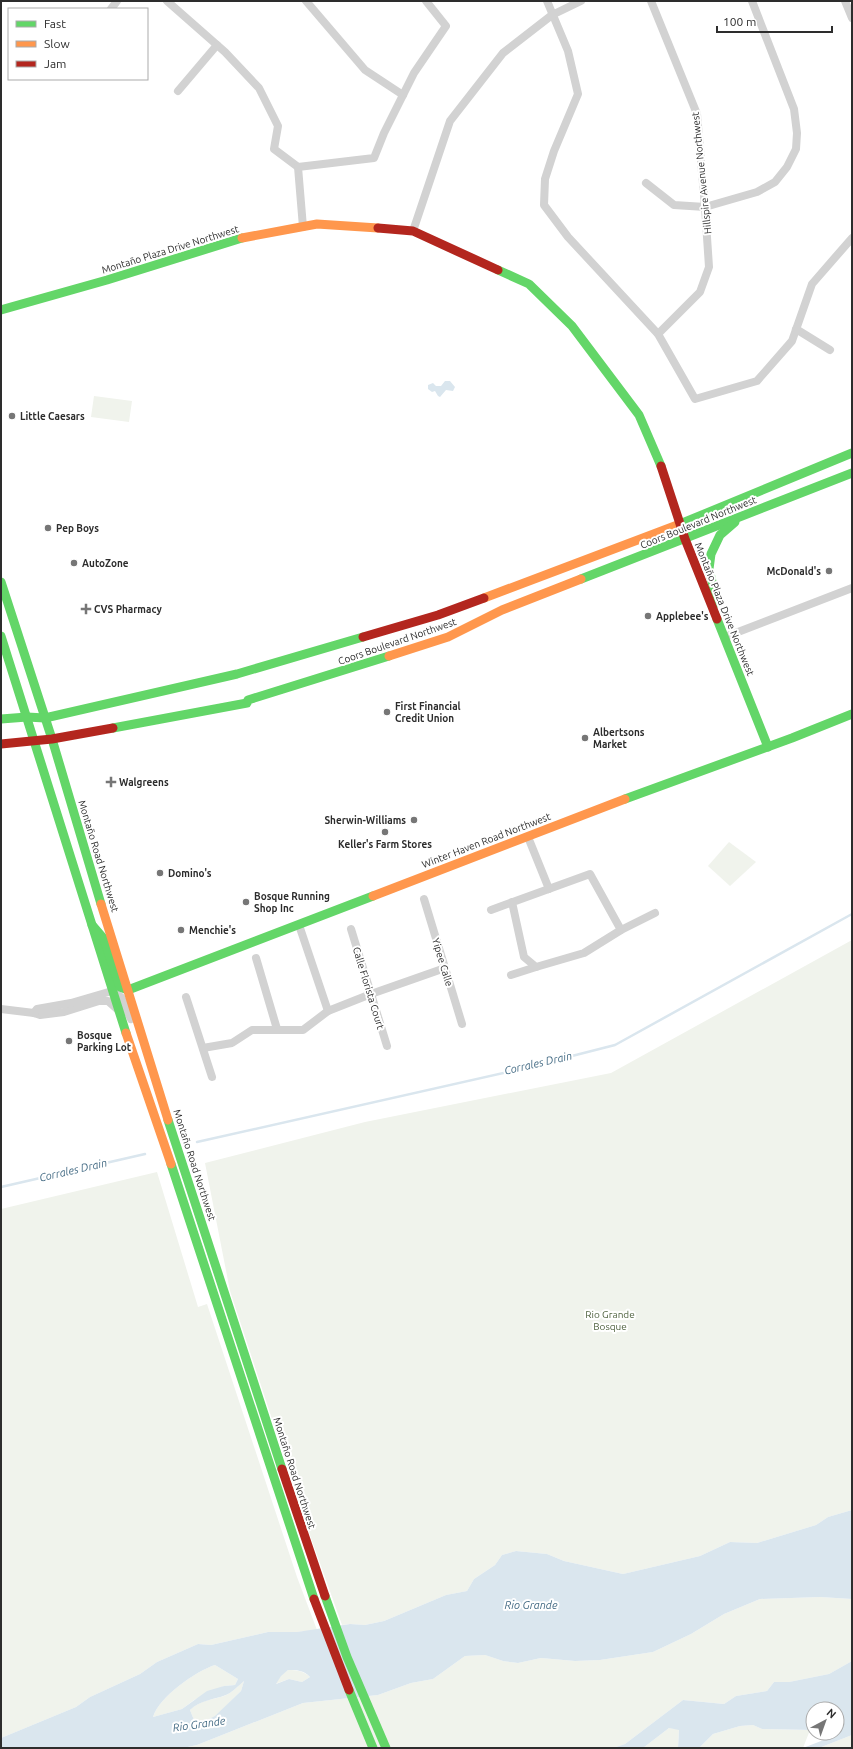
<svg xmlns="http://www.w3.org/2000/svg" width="853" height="1749" viewBox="0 0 853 1749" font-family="Ubuntu,sans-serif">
<rect width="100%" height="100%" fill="#fff"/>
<g fill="#f0f3ec">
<path d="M94 396 132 401 129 422 91 417Z"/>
<path d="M729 842 756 862 730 886 708 866Z"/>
<path d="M852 940V1510L828 1517 816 1525 757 1543 730 1542 700 1556 623 1574 564 1561 547 1554 516 1551 502 1555 495 1565 474 1579 467 1591 446 1595 384 1621 365 1625 350 1624 342 1625 311 1538 230 1291 205 1163 365 1122 611 1073Z"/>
<path d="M157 1172 198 1307 207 1304 297 1577 317 1630 297 1632H268L211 1645 198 1644 157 1662 140 1674 90 1697 76 1707 1 1738V1209Z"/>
<path d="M820 1597 852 1599V1661L829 1674 789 1682H774L767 1691 736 1696 724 1704 683 1700 625 1744 613 1748H183L197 1745 303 1703 378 1695 411 1683 433 1679 465 1656 485 1655 503 1661 518 1663 541 1658 575 1661 600 1660 653 1652 691 1634 724 1614 760 1599Z"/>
<path d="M215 1665 238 1679 235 1685 224 1686 194 1700 182 1709 153 1717C159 1697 196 1671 215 1665Z"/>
<path d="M288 1670C297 1670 304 1671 310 1677L302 1682 289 1679 275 1684 281 1675Z"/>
<path d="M244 1681 241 1691 215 1717 207 1720H194L190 1710C200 1700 212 1700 224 1696 232 1693 238 1686 244 1681Z"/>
<path d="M753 1725 762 1729 810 1730 803 1748H699L713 1734 740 1726Z"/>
<path d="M669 1728 679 1729 678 1748H643Z"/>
<path d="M852 1735V1748H819Z"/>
</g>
<g fill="#dae6ee" fill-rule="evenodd">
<path d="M445 381H450L455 387 453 391 446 390 440 397 438 396 435 391 432 392 428 389V385L433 383 436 386H441Z"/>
<path d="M852 1510V1599L820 1597 760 1599 724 1614 691 1634 653 1652 600 1660 575 1661 541 1658 518 1663 503 1661 485 1655 465 1656 433 1679 411 1683 378 1695 303 1703 197 1745 183 1748H1V1738L76 1707 90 1697 140 1674 157 1662 198 1644 211 1645 268 1632H297L350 1624 365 1625 384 1621 446 1595 467 1591 474 1579 495 1565 502 1555 516 1551 547 1554 564 1561 623 1574 700 1556 730 1542 757 1543 816 1525 828 1517ZM215 1665 238 1679 235 1685 224 1686 207 1691 182 1709 153 1717C159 1697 196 1671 215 1665ZM288 1670C296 1670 304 1670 310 1677L302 1682 289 1679 276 1684 281 1676ZM244 1681 241 1691 215 1716 207 1720H194L190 1710C200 1700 213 1700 226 1695 233 1692 238 1686 244 1681Z"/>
<path d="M852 1661V1735L819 1748H803L834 1736 839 1729H837V1709H813V1730L762 1729 753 1725 740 1726 713 1734 699 1748H678L679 1730 669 1728 643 1748H613L625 1744 683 1700 724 1704 736 1696 767 1691 774 1682H789L829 1674Z"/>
</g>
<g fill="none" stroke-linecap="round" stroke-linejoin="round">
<g stroke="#dae6ee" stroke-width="2.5">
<path d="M197 1142 521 1069 615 1045 852 914"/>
<path d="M1 1187 145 1154"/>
</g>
<g stroke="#d2d2d2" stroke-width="8">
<path d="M167 1 225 52 259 88 278 126 274 149 298 167 303 227"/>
<path d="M306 1 365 70 403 95"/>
<path d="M547 1 568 51 578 94 554 151 545 179 544 205 568 237 658 334 695 399 757 381 792 341 812 284 852 238"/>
<path d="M651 1 697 114 705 207 709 267 700 292 658 334"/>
<path d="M845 1 852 18"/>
<path d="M111 9 117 1"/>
<path d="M178 91 217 45"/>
<path d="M298 167 374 158 384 133 414 73 446 26 426 1"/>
<path d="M646 183 674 205 705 207 757 192 775 182 787 167 796 149 797 133 794 109 752 1"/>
<path d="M413 231 450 121 503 53 552 15 581 1"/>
<path d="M796 329 830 350"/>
<path d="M725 637 852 588"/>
<path d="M528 837 549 889"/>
<path d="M424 899 462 1024"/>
<path d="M491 910 590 874 621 930 584 953 536 967 524 957 512 902"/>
<path d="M299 925 328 1011"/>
<path d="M351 929 387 1046"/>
<path d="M621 930 655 913"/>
<path d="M256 958 277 1029"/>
<path d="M511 975 536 967"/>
<path d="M186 997 212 1077"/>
<path d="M1 1009 34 1013 40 1015 64 1012 99 1001H108L117 1009"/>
<path d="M34 1013 37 1009 71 1003 112 991 121 997 131 1019"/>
<path d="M203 1048 232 1043 252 1030H303L328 1011 371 994 445 968"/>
</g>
<g stroke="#63d668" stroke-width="9">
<path d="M498 270 529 284 572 326 639 415 661 466"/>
<path d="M1 310 107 280 242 238"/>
<path d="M680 524 852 453"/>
<path d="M581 579 852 473"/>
<path d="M1 582 52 739 101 904"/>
<path d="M713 607V586L709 569 711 554 720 535 735 522"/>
<path d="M717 619 768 747"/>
<path d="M1 636 126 1033"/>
<path d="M1 719 27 717 45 718 237 674 363 637"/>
<path d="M113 728 247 703 248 700 389 656"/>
<path d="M625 799 792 738 852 714"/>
<path d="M92 925 104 939 120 987 128 990 373 896"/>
<path d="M168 1120 282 1469"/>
<path d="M171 1164 314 1599"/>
<path d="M325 1596 347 1657 386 1748"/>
<path d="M349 1690 373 1748"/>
</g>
<g stroke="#ff974d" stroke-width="9">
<path d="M242 238 317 224 378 228"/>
<path d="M484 598 680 524"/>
<path d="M389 656 448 637 502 610 581 579"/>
<path d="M373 896 625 799"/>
<path d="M101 904 168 1120"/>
<path d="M126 1033 171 1164"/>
</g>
<g stroke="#b3261e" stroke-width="9">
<path d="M378 228 413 231 498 270"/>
<path d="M661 466 685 539 717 619"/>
<path d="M363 637 438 615 484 598"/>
<path d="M1 744 52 739 113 728"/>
<path d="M282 1469 325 1596"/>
<path d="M314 1599 349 1690"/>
</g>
</g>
<g fill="#767676" stroke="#fff" stroke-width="1.5">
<circle cx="12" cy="416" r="4"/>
<circle cx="48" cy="528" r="4"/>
<circle cx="74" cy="563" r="4"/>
<circle cx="829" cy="571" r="4"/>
<path d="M84 603h4v4h4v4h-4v4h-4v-4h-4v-4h4z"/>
<circle cx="648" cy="616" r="4"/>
<circle cx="387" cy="712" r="4"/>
<circle cx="585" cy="738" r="4"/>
<path d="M109 776h4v4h4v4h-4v4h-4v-4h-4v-4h4z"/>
<circle cx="414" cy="820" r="4"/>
<circle cx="385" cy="832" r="4"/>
<circle cx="160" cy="873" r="4"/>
<circle cx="246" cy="902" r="4"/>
<circle cx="181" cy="930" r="4"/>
<circle cx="69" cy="1041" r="4"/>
</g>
<g text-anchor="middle" stroke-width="4" stroke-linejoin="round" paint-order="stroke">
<g font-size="10" fill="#2d2d2d" stroke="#fff">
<text transform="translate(701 173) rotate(-96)" y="4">Hillspire Avenue Northwest</text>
<text transform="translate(170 249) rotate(-17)" y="4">Montaño Plaza Drive Northwest</text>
<text transform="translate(698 522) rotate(-22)" y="4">Coors Boulevard Northwest</text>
<text transform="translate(725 609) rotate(68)" y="4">Montaño Plaza Drive Northwest</text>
<text transform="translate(397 641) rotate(-19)" y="4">Coors Boulevard Northwest</text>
<text transform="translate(486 840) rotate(-21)" y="4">Winter Haven Road Northwest</text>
<text transform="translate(99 856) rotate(73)" y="4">Montaño Road Northwest</text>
<text transform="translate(443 962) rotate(73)" y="4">Yipee Calle</text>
<text transform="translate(369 988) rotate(73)" y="4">Calle Florista Court</text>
<text transform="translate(195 1165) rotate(72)" y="4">Montaño Road Northwest</text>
<text transform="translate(295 1473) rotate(72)" y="4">Montaño Road Northwest</text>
</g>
<g font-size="10" font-weight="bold" fill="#2d2d2d" stroke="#fff" text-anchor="start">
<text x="20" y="420">Little Caesars</text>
<text x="56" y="532">Pep Boys</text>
<text x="82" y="567">AutoZone</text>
<text x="821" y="575" text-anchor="end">McDonald's</text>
<text x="94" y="613">CVS Pharmacy</text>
<text x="656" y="620">Applebee's</text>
<text x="395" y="710">First Financial<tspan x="395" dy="12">Credit Union</tspan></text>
<text x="593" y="736">Albertsons<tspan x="593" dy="12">Market</tspan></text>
<text x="119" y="786">Walgreens</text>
<text x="406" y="824" text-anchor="end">Sherwin-Williams</text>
<text x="385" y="848" text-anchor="middle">Keller's Farm Stores</text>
<text x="168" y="877">Domino's</text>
<text x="254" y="900">Bosque Running<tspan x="254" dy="12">Shop Inc</tspan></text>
<text x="189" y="934">Menchie's</text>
<text x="77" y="1039">Bosque<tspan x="77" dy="12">Parking Lot</tspan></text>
</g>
<g font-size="10" fill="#506340" stroke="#fff">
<text x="610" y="1318">Rio Grande<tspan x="610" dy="12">Bosque</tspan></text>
</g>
<g font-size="11" font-style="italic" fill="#456c85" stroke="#fff">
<text transform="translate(538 1063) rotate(-13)" y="4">Corrales Drain</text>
<text transform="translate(73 1170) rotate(-13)" y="4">Corrales Drain</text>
<text x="531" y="1609">Rio Grande</text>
<text transform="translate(199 1724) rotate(-8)" y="4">Rio Grande</text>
</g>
</g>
<rect width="853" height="1749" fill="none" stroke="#2d2d2d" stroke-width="4"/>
<rect x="8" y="8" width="140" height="72" fill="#ffffff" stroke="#ababab"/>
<rect x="16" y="21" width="20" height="6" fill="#63d668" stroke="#ababab"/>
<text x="44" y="28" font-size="12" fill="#2d2d2d">Fast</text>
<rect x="16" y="41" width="20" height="6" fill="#ff974d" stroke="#ababab"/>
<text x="44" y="48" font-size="12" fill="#2d2d2d">Slow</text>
<rect x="16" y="61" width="20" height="6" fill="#b3261e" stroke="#ababab"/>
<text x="44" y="68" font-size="12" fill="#2d2d2d">Jam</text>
<g transform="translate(825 1721) rotate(41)"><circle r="19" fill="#ffffff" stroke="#ababab"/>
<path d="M0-3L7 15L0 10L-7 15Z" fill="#767676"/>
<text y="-6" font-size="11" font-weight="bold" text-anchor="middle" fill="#2d2d2d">N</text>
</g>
<path d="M717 26v6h115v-6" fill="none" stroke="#2d2d2d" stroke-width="2"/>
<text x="723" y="26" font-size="12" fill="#2d2d2d" stroke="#ffffff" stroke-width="3" paint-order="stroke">100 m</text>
</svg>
